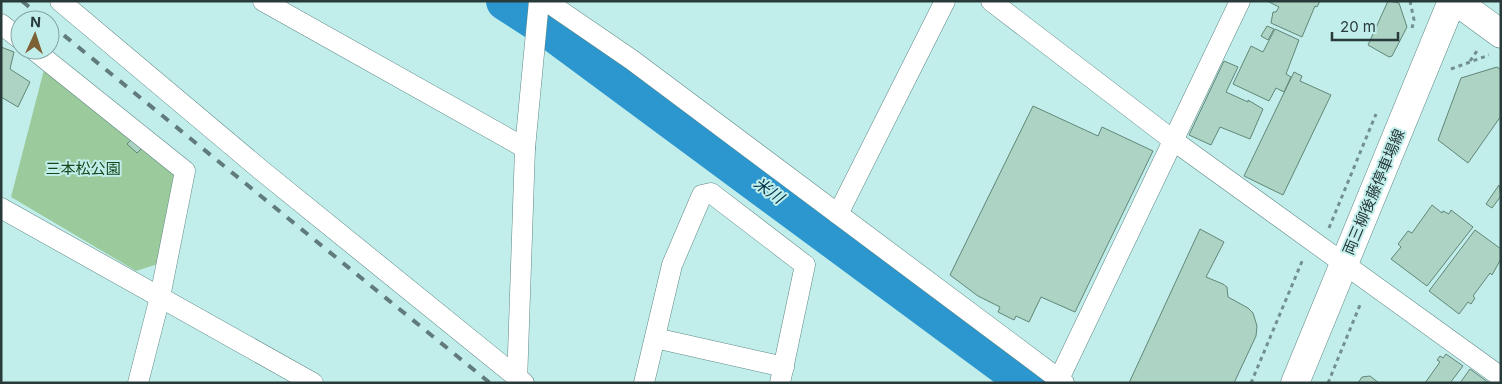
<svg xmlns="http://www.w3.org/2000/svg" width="1502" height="384" viewBox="0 0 1502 384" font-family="Inter,'Noto Sans JP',sans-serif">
<rect width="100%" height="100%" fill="#c1eeeb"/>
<path fill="#9bcb9c" d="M46 62 182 171 161 263 136 271 11 197Z"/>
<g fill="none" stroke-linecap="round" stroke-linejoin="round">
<path stroke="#2c96cf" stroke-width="40" d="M506 1 551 30 1029 383"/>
</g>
<g fill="#acd3c3" stroke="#628678">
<path d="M1267 1H1320L1317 7 1315 6 1302 37 1271 23 1273 12H1276L1279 7Z"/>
<path d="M1388 1 1399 3 1407 27 1392 56 1389 57 1368 45Z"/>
<path d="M1267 26 1274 29 1268 40 1261 36Z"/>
<path d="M1275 29 1299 40 1286 74 1291 77 1284 92 1276 88 1269 101 1233 84 1251 46 1263 52Z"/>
<path d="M1 47 14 52 10 69 30 82 18 107 1 97Z"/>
<path d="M1224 61 1238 67 1226 92 1248 102V100L1263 109 1250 139 1220 127 1211 145 1189 135Z"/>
<path d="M1497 67 1501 70V116L1468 163 1438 140 1461 78Z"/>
<path d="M1294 72 1302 76 1300 81 1331 95 1283 195 1244 176Z"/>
<path d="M1033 106 1098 136 1102 127 1153 151 1075 312 1041 297 1029 322 1016 316 1014 320 998 312 1000 307 978 296 950 275Z"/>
<path d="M132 139 142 148 137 153 127 144Z"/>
<path d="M1499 185 1501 196 1492 208 1486 204Z"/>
<path d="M1432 205 1442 213 1443 211 1449 214 1451 210 1473 227 1427 286 1391 259 1401 247 1398 244 1408 231 1412 233Z"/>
<path d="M1200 229 1224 242 1206 277 1223 284 1227 287 1228 297 1248 308 1253 313 1257 326 1256 336 1234 383H1129Z"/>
<path d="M1475 230 1501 249V259L1492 275 1490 273 1473 296 1475 298 1471 304 1468 302 1459 314 1429 291Z"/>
<path d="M1446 354 1463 366 1450 383H1425L1440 362 1437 360 1440 356 1443 358Z"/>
<path d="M1470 369 1489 383H1460Z"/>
<path d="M1370 376 1379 383H1358L1362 377Z"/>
</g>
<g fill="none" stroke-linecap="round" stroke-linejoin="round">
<defs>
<g id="minor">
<path d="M60 1 261 170 524 383"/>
<path d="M263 1 525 148"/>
<path d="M546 1 632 60 1064 383"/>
<path d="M991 1 1174 141 1501 377"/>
<path d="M1 24 20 39"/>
<path d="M34 50 185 171 160 297 138 383"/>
<path d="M1 208 313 383"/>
<path d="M838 214 945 1"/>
<path d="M655 338 784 367"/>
<path d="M1059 379 1240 1"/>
<path d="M517 383 525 148 539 1"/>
<path d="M644 383 672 265 702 195 711 193 805 265 780 383"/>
</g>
<g id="secondary">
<path d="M1456 1 1501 34"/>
<path d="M1295 383 1452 1"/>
</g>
</defs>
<use href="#minor" stroke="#5e8885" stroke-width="21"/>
<use href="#secondary" stroke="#5e8885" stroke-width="29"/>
<g stroke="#71908e" stroke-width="3" stroke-dasharray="4 4" stroke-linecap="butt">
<path d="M1410 1 1414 20 1412 28"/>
<path d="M1470 61 1479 48"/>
<path d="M1451 69 1489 55"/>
<path d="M1329 228 1376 114"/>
<path d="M1251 383 1303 259"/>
<path d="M1328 383 1360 305 1363 303"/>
</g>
<use href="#minor" stroke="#fff" stroke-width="20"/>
<use href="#secondary" stroke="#fff" stroke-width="28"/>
<g stroke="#607b7a" stroke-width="4" stroke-dasharray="9 9" stroke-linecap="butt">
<path d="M22 1 45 20"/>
<path d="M50 24 490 383"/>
</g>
</g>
<g text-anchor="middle" stroke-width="4" stroke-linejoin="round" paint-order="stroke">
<g font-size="15" fill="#14481a" stroke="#c1eeeb">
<text x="83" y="174">三本松公園</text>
</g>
<g font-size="15" fill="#283a39" stroke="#c1eeeb">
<text transform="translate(1374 192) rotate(-67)" y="5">両三柳後藤停車場線</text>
</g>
<g font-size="16" font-style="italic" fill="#033047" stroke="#c1eeeb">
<text transform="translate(769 190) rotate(36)" y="6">米川</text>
</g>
</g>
<rect width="1502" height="384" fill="none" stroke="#283a39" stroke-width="5"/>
<g transform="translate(35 35) rotate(3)"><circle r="24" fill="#c1eeeb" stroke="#84a6a4"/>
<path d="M0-4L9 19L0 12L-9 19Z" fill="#7d6034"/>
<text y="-8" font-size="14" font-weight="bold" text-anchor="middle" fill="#283a39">N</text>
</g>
<path d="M1332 32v8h66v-8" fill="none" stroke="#283a39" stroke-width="2.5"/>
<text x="1340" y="32" font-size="15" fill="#283a39" stroke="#c1eeeb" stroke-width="4" paint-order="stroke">20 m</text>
</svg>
